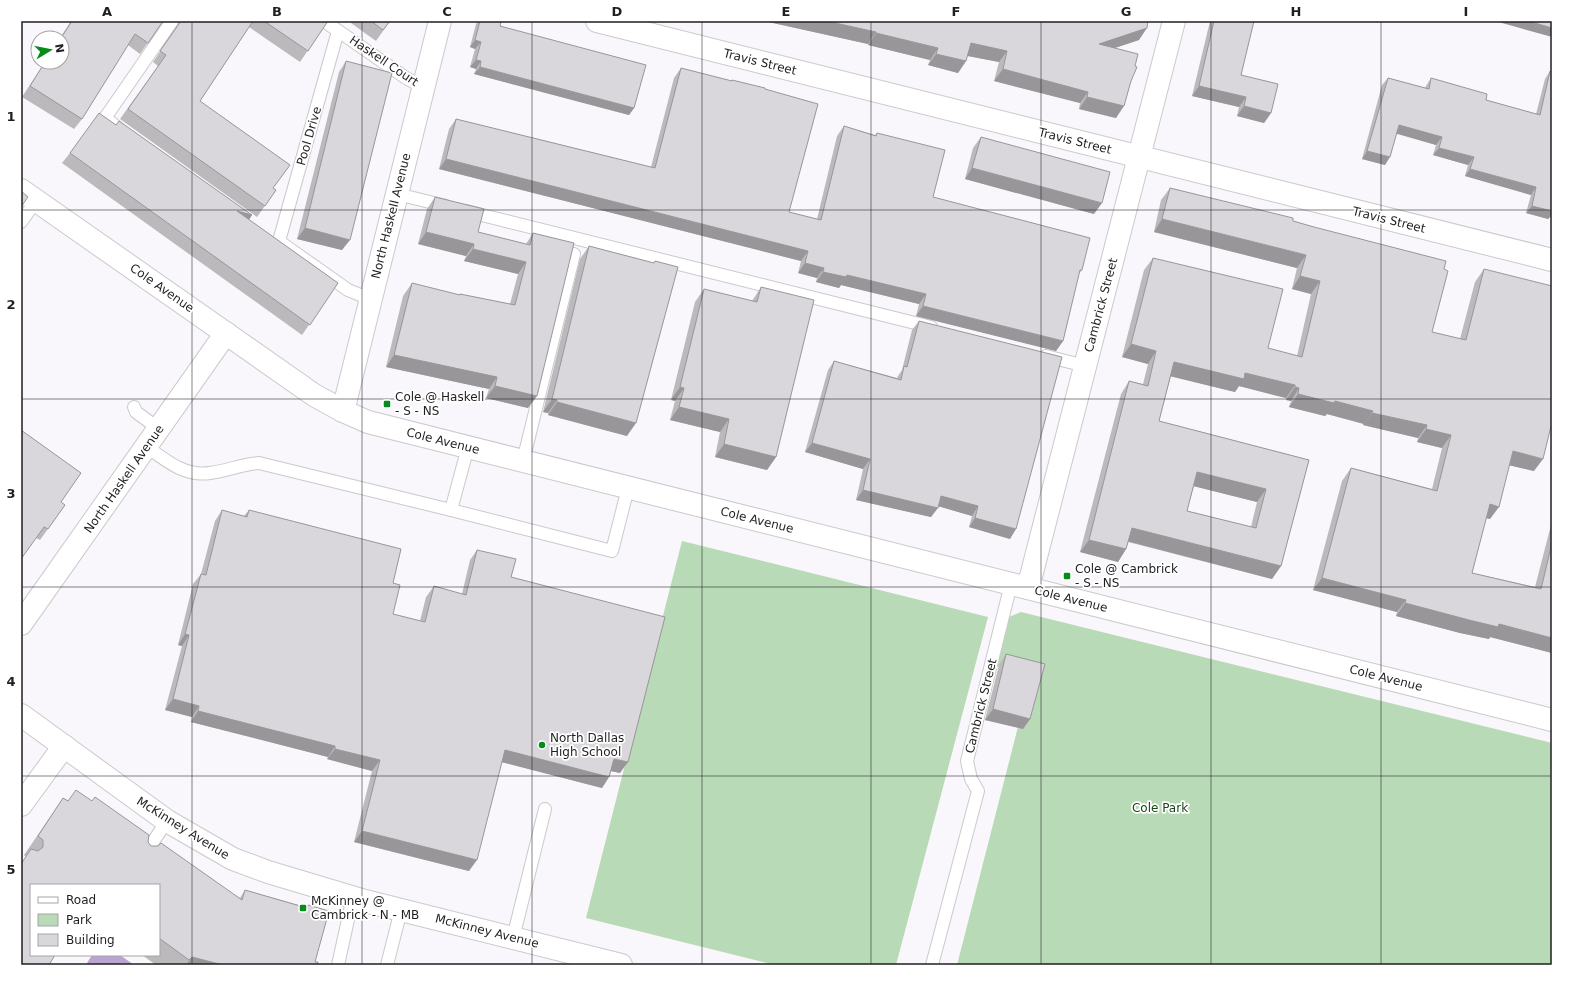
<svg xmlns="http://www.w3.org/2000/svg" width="1573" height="986" viewBox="0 0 1573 986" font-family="'DejaVu Sans',sans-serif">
<rect width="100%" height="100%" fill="#f9f7fb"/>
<g fill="#b8dab6">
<path d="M682 541 988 617 896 965H775L586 918Z"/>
<path d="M1021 612 1552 743V965H957L1031 676 995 666 1009 617Z"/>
</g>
<path fill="#baa4d2" d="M92 955H120L134 965H89L87 963Z"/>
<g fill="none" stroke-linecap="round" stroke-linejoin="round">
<defs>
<g id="lane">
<path d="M324 21 406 78 424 88"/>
<path d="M117 127 105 118 172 21"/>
<path d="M397 194 446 206"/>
<path d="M466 211 931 327"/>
<path d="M21 222 36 201"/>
<path d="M279 241 338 31"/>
<path d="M280 242 348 290 370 299"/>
<path d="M1046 356 1085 366"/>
<path d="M134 407 136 412 159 429"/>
<path d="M146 446C165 460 185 477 210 473 227 471 242 464 259 463L451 510 612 551 628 488"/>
<path d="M523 461 574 254"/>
<path d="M451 510 468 447"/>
<path d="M142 858 167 821"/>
<path d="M513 938 545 809"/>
<path d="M338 965 353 897"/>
<path d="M387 965 401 910"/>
<path d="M932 965 978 791 971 779 967 761 1011 584"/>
</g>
<g id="street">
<path d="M597 21 1552 260"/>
<path d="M343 411 440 21"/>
<path d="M1028 588 1174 21"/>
<path d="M21 624 226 333"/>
<path d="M21 805 64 746"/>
</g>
<g id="secondary">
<path d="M21 190 314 395 343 411 368 422 1552 720"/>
<path d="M21 715 167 821 233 859 268 872 365 901 621 965"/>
</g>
</defs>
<use href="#lane" stroke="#cbc9cd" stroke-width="14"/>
<use href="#street" stroke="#cbc9cd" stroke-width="24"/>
<use href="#secondary" stroke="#cbc9cd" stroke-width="24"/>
<use href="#lane" stroke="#fff" stroke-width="12"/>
<use href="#street" stroke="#fff" stroke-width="22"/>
<use href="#secondary" stroke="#fff" stroke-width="22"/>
</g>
<g fill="#bbb9bc" fill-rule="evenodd">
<path d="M71 21H163L140 54 128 45 82 119 74 129 22 97 45 62H62V38H60Z"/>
<path d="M179 21H328L300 62 249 27 200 101 273 188 276 190 257 217 120 119 158 66 153 62 178 25Z"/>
<path d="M352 21H390L376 41 351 23Z"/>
<path d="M478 21H496L500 26 634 108 629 115 474 74 476 69 470 67 475 49 470 47 476 24Z"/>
<path d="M764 21H1148L1139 40 1114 48 1131 81 1116 118 1079 109 1080 103 994 81 999 62 967 56 966 61 958 73 928 65 930 60 868 45V44Z"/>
<path d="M1210 21H1254L1241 75 1271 113 1264 123 1237 116 1239 107 1192 96Z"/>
<path d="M346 61 342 250 297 239 339 72Z"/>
<path d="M681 68 731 81 732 80 765 89 789 212 817 219 837 136 844 126 875 135 877 133 933 197 1082 270 1078 275 1063 341 1056 351 916 316 919 304 841 285 839 288 816 282 817 278 798 273 801 261 439 169 449 129 456 119 651 167 674 78Z"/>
<path d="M1550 71 1552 72V216H1551L1548 219 1526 213 1531 195 1465 176 1468 165 1433 155 1436 145 1397 133 1385 165 1362 159 1382 85 1388 78 1425 88 1426 86 1431 78 1486 100 1536 114 1545 79Z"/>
<path d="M116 125 252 215 249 220 338 283 302 335 62 163 70 153Z"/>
<path d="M981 137 1094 214 965 179 973 148Z"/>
<path d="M1170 188 1293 221 1444 269 1432 332 1460 339 1475 282 1484 269 1534 471 1509 465 1490 519 1486 518 1472 573 1535 587 1551 525 1552 523V653L1490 637 1489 639 1460 633 1396 616 1397 612 1313 590 1342 481 1351 468 1432 489 1442 448 1417 442 1418 438 1363 425 1364 424 1327 414 1325 416 1289 407 1291 401 1286 400V398L1239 386 1235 392 1171 376 1159 421 1309 460 1281 566 1272 579 1128 542 1126 549 1118 562 1080 552 1121 394 1129 381 1143 384 1148 364 1122 357 1144 270 1153 258 1268 348 1297 356 1311 294 1292 289 1297 268 1154 232 1161 200ZM1194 486 1257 502 1251 527 1187 511Z"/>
<path d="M435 197 478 232 526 244 533 233 528 408 486 398 489 389 386 367 403 296 412 283 459 295 460 294 510 304 518 274 464 261 466 256 418 244 427 209Z"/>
<path d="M589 246 654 263 655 261 627 436 548 415V413L543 412 580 259Z"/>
<path d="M761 287 776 457 767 470 715 457 720 432 670 420 675 401 671 400 695 302 704 289 752 301Z"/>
<path d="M919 321 1010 539 969 527 972 516 938 506 931 517 856 500 863 469 805 452 828 370 834 361 897 378 898 376 902 370 912 330Z"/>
<path d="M61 502 65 505 40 540 36 538Z"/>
<path d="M222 510 244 516 249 510 393 583V614L420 621 426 597 434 586 462 594 470 560 477 550 511 577 620 773 611 771 609 777 602 788 502 762 469 871 354 842 372 771 327 759 328 757 191 722 192 717 165 710 182 646 178 645 193 584 201 574 215 521Z"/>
<path d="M1006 654 1030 719 1023 729 985 720 999 665Z"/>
<path d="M63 798 148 842 151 846 240 898 245 890 306 907 308 905 315 962 317 965H156L142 955H159V885H31L21 965V864L26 857 24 855Z"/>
</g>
<g fill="#989699">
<path d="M764 21H826L876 32 868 44Z"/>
<path d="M1495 21H1528L1552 28V37Z"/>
<path d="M1147 28 1139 40 1091 56 1099 44Z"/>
<path d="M876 33 938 48 930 60 868 45Z"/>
<path d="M475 40 481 42 475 49 470 47Z"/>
<path d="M971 43 1007 51 999 62 963 55Z"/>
<path d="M936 54 966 61 958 73 928 65Z"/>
<path d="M476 60 481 61 476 69 470 67Z"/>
<path d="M480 67 634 108 629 115 474 74Z"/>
<path d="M1003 69 1088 92 1080 103 994 81Z"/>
<path d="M1199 86 1246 97 1239 107 1192 96Z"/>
<path d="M1087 97 1124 106 1116 118 1079 109Z"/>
<path d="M1244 106 1271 113 1264 123 1237 116Z"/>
<path d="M1399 125 1442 137 1436 145 1394 133Z"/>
<path d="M1439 148 1474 157 1468 165 1433 155Z"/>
<path d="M1367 151 1390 157 1385 165 1362 159Z"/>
<path d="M446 159 808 251 801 261 439 169Z"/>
<path d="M972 168 1102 203 1094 214 965 179Z"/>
<path d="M1470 169 1536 187 1531 195 1465 176Z"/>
<path d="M1532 206 1552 211V216H1551L1548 219 1526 213Z"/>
<path d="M237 211 252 215 244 226Z"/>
<path d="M1162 219 1306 255 1297 268 1154 232Z"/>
<path d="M305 228 350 240 342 250 297 239Z"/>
<path d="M426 232 474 244 466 256 418 244Z"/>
<path d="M473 249 526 262 518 274 464 261Z"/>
<path d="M805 263 824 268 817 278 798 273Z"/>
<path d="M823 272 847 275 926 294 919 304 841 285 839 288 816 282Z"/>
<path d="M1300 276 1320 281 1311 294 1292 289Z"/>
<path d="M923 306 1063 341 1056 351 916 316Z"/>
<path d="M1131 344 1156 351 1148 364 1122 357Z"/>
<path d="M394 355 497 377 489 389 386 367Z"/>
<path d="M1174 362 1245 373 1295 385 1286 398 1239 386 1235 392 1165 375Z"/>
<path d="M495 386 537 396 528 408 486 398Z"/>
<path d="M680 387 684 388 675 401 671 400Z"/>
<path d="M1295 387 1299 388 1291 401 1286 400Z"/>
<path d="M1298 394 1335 401 1373 411 1364 424 1327 414 1325 416 1289 407Z"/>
<path d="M552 399 557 400 548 413 543 412Z"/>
<path d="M557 402 636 423 627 436 548 415Z"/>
<path d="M679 407 729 419 720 432 670 420Z"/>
<path d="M1372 413 1427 425 1418 438 1363 425Z"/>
<path d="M1426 429 1451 435 1442 448 1417 442Z"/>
<path d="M812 443 870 459 863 469 805 452Z"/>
<path d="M724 444 776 457 767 470 715 457Z"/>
<path d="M1513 451 1543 459 1534 471 1504 464Z"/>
<path d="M1197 472 1266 489 1257 502 1189 485Z"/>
<path d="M863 490 938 508 931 517 856 500Z"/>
<path d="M941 496 978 506 972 516 934 505Z"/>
<path d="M1490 504 1499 507 1490 519 1481 517Z"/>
<path d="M975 518 1016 529 1010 539 969 527Z"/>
<path d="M1132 528 1281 566 1272 579 1123 540Z"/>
<path d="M1089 540 1126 549 1118 562 1080 552Z"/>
<path d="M1322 578 1406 600 1397 612 1313 590Z"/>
<path d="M1405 603 1499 624 1552 638V653L1490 637 1489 639 1460 633 1396 616Z"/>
<path d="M185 634 189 635 182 646 178 645Z"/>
<path d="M173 699 199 706 192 717 165 710Z"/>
<path d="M993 709 1030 719 1023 729 985 720Z"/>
<path d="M198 711 335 746 328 757 191 722Z"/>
<path d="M335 749 380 760 372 771 327 759Z"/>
<path d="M505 750 609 777 602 788 497 761Z"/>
<path d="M614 759 628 762 620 773 606 770Z"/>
<path d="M362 831 477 860 469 871 354 842Z"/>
<path d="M192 957 223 965H186Z"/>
</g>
<g fill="#d9d7db" stroke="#989699" fill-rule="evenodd">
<path d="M72 21H163L148 43 135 34 82 119 30 86 45 62H62V38H61Z"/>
<path d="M181 21H253L200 101 290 165 273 188 276 190 265 206 128 109 166 55 160 51Z"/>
<path d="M264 21H328L308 51Z"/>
<path d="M371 21H390L383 30Z"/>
<path d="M480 21H496L501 22 500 26 646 65 634 108 480 67 481 61 476 60 481 42 475 40Z"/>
<path d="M826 21H1148L1147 28 1099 44 1138 54 1135 66 1137 67 1131 81 1124 106 1087 97 1088 92 1003 69 1007 51 971 43 966 61 936 54 938 48 876 33V32Z"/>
<path d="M1214 21H1254L1241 75 1278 84 1271 113 1244 106 1246 97 1199 86Z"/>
<path d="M1528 21H1552V28Z"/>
<path d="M346 61 392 73 350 240 305 228Z"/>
<path d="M681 68 732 81V80L765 88V89L818 104 789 212 821 220 844 126 876 136 877 133 945 150 933 197 1090 238 1082 270H1080L1063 341 923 306 926 294 847 275 846 277 823 272 824 268 805 263 808 251 446 159 456 119 655 168Z"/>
<path d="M1550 71 1552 72V211L1532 206 1536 187 1470 169 1474 157 1439 148 1442 137 1399 125 1390 157 1367 151 1388 78 1429 89 1431 78 1487 94 1486 100 1540 115Z"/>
<path d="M99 113 116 125 119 121 252 215 237 211 338 283 310 325 70 153Z"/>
<path d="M981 137 1110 172 1102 203 972 168Z"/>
<path d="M1170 188 1293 218V221L1314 227 1446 261 1444 269 1448 271 1432 332 1466 340 1484 269 1552 286V422L1543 459 1513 451 1499 507 1490 504 1472 573 1541 589 1552 543V638L1499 624 1498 627 1469 620 1405 603 1406 600 1322 578 1351 468 1437 491 1451 435 1426 429 1427 425 1372 413 1373 411 1335 401 1334 403 1298 394 1299 388 1295 387V385L1245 373 1244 379 1174 362 1159 421 1309 460 1281 566 1132 528 1126 549 1089 540 1129 381 1148 386 1156 351 1131 344 1153 258 1283 289 1268 348 1302 357 1320 281 1300 276 1306 255 1162 219ZM1197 472 1266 489 1256 528 1187 511Z"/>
<path d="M21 191 28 197 21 207Z"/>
<path d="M435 197 484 209 478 232 530 245 533 233 574 243 537 396 495 386 497 377 394 355 412 283 460 295V294L515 305 526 262 473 249 474 244 426 232Z"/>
<path d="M589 246 654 263 655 261 678 267 636 423 557 402V400L552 399Z"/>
<path d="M761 287 814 300 776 457 724 444 729 419 679 407 684 388 680 387 704 289 757 302Z"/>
<path d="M919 321 1062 357 1016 529 975 518 978 506 941 496 938 508 863 490 870 459 812 443 834 361 901 380 904 366 907 367Z"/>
<path d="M21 430 81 473 61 502 65 505 48 529 44 527 21 559Z"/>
<path d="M222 510 247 517 249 510 401 549 393 583 400 585 393 614 425 622 434 586 466 595 477 550 516 559 511 577 665 617 628 762 614 759 609 777 505 750 477 860 362 831 380 760 335 749V746L198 711 199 706 173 699 189 635 185 634 201 574 206 575Z"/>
<path d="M1006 654 1045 664 1030 719 993 709Z"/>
<path d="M76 790 92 801 95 797 149 835 148 842 151 846H158L161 843 242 900 245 890 307 908 308 905 329 911 315 962H318L317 965H223L192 957 189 960 159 938V885H31V955H55L49 965H21V864L31 849 38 851 43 847V840L38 836 63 798 68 801Z"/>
</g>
<path fill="none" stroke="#201f20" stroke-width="1" stroke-opacity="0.55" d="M192 21V965M362 21V965M532 21V965M702 21V965M871 21V965M1041 21V965M1211 21V965M1381 21V965M21 210H1552M21 399H1552M21 587H1552M21 776H1552"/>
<g fill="#068c1a" stroke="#fff" stroke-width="1.5">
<rect x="383" y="400" width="8" height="8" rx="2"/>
<rect x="1063" y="572" width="8" height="8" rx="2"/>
<circle cx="542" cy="745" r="4"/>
<rect x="299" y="904" width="8" height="8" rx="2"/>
</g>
<g text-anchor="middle" stroke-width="3.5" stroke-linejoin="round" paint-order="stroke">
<g font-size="12" fill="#201f20" stroke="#fff">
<text transform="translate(384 61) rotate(34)" y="4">Haskell Court</text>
<text transform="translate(760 62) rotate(14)" y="4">Travis Street</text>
<text transform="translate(309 136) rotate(-74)" y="4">Pool Drive</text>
<text transform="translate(1075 141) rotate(14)" y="4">Travis Street</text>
<text transform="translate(391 216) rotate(-76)" y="4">North Haskell Avenue</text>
<text transform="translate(1389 220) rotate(14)" y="4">Travis Street</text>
<text transform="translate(162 288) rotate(35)" y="4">Cole Avenue</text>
<text transform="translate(1101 305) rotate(-75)" y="4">Cambrick Street</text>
<text transform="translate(443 441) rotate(14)" y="4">Cole Avenue</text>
<text transform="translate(124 479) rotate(-55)" y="4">North Haskell Avenue</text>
<text transform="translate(757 520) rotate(14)" y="4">Cole Avenue</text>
<text transform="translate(1071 599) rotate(14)" y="4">Cole Avenue</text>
<text transform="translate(1386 678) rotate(14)" y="4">Cole Avenue</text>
<text transform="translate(981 706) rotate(-76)" y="4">Cambrick Street</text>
<text transform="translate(183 828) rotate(32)" y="4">McKinney Avenue</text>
<text transform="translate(487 931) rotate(14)" y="4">McKinney Avenue</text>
</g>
<g font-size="12" fill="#201f20" stroke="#fff" text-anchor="start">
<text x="395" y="401">Cole @ Haskell<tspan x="395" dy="14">- S - NS</tspan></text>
<text x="1075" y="573">Cole @ Cambrick<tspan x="1075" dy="14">- S - NS</tspan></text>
<text x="550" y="742">North Dallas<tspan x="550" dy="14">High School</tspan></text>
<text x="311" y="905">McKinney @<tspan x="311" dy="14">Cambrick - N - MB</tspan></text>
</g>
<g font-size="12" fill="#144916" stroke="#fff">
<text x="1160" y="812">Cole Park</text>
</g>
</g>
<rect width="1573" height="986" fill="none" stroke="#ffffff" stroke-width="44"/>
<rect x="30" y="884" width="130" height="72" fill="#ffffff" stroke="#a6a5a6"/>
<rect x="38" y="897" width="20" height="6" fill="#ffffff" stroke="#a6a5a6"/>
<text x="66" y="904" font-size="12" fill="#201f20">Road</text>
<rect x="38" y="914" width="20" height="12" fill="#b8dab6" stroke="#a6a5a6"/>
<text x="66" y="924" font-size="12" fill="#201f20">Park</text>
<rect x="38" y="934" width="20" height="12" fill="#d9d7db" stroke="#a6a5a6"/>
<text x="66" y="944" font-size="12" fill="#201f20">Building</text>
<g transform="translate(50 50) rotate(80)"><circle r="19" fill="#ffffff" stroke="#a6a5a6"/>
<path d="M0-3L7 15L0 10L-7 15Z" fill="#068c1a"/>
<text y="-6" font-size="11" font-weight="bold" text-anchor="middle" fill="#201f20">N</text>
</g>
<rect x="22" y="22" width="1529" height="942" fill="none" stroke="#201f20" stroke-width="1.5"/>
<g font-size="13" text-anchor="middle" font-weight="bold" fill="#201f20">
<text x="107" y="16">A</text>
<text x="277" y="16">B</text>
<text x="447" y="16">C</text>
<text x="617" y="16">D</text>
<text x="786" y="16">E</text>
<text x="956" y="16">F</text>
<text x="1126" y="16">G</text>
<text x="1296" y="16">H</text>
<text x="1466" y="16">I</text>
<text x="11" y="121">1</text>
<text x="11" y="309">2</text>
<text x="11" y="498">3</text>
<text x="11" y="686">4</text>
<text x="11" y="874">5</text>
</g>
</svg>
